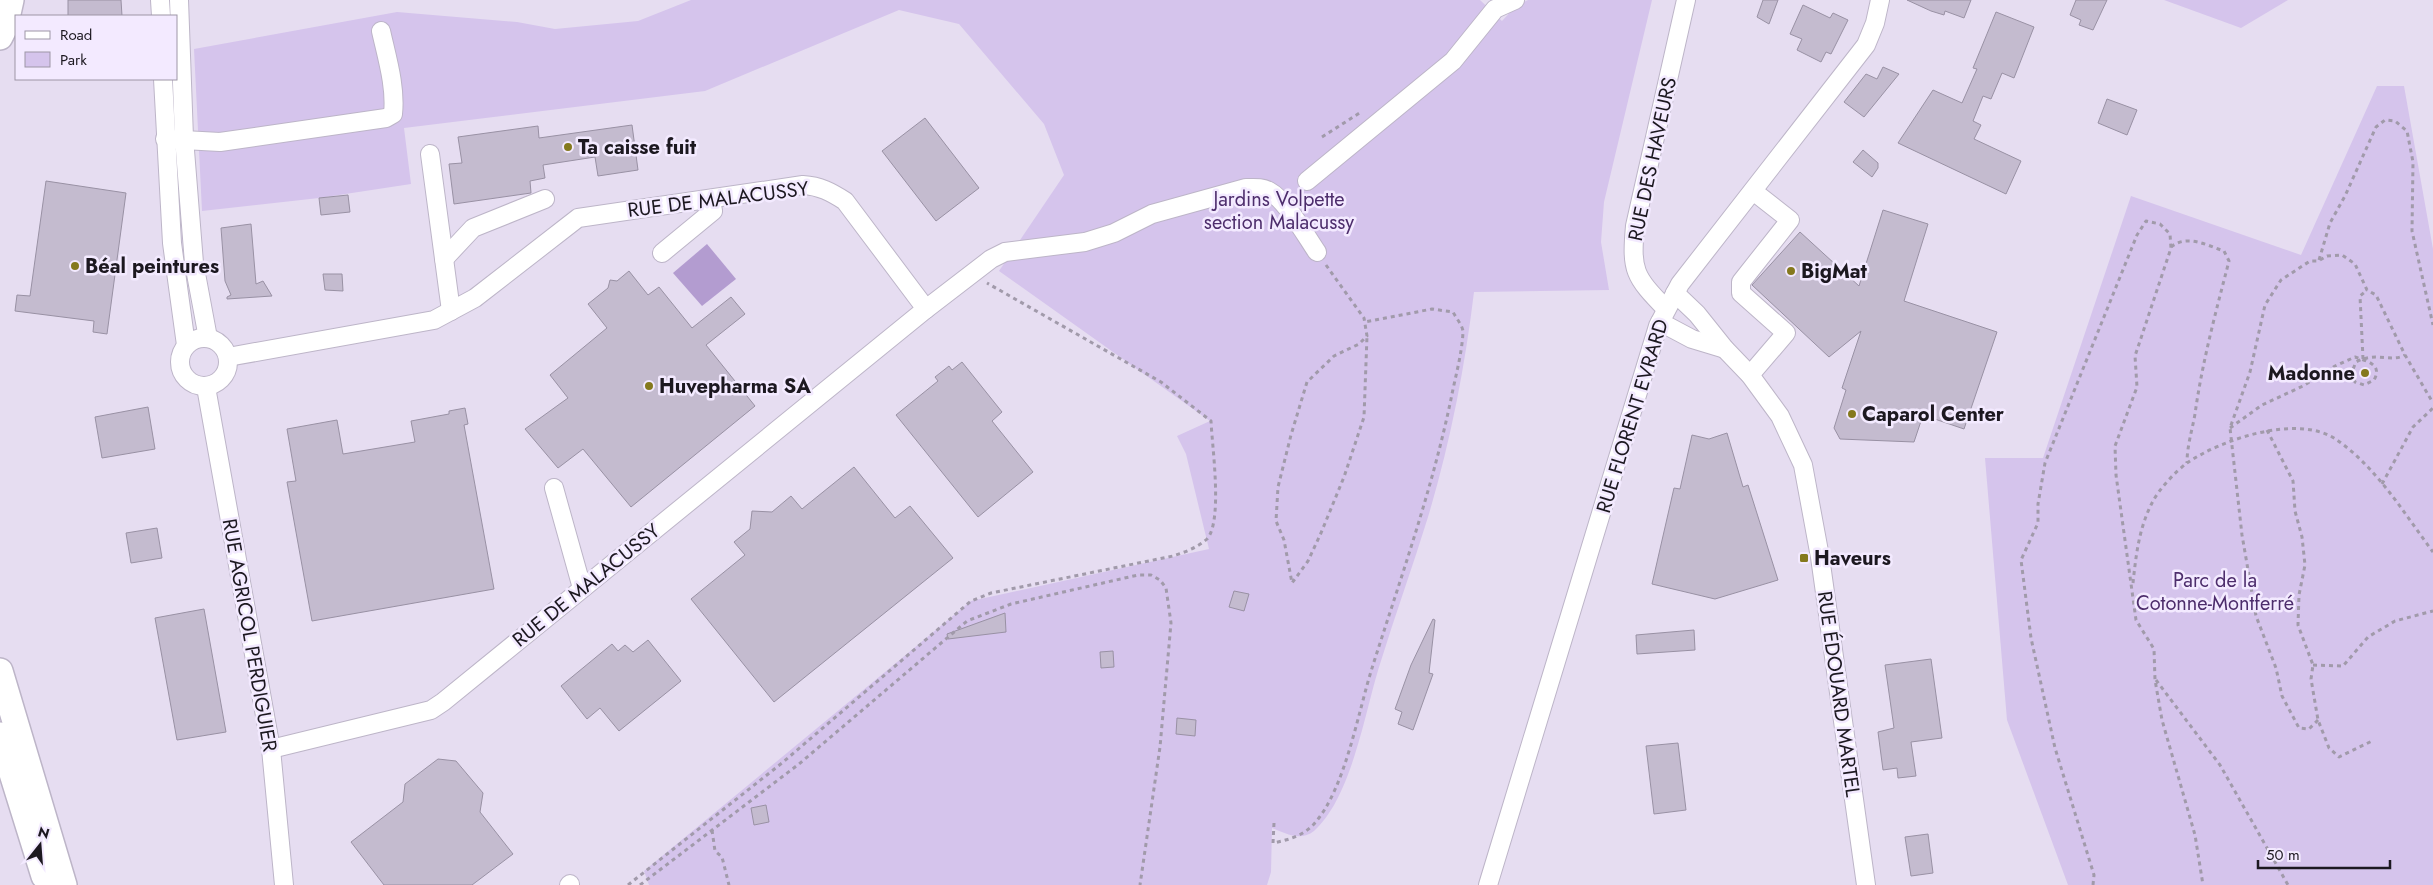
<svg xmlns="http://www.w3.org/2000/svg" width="2433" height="885" viewBox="0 0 2433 885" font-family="Jost,sans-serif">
<rect width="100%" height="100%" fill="#e6ddf1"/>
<g fill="#d5c4ec">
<path d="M691 0H1480L1502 21 1516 6 1528 0H1652L1604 202 1601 242 1609 290 1474 292C1465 367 1450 444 1428 517 1413 566 1395 615 1380 664 1365 711 1352 797 1314 831 1300 842 1285 833 1272 828L1271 872 1267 885H649L644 871 971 601 1209 549 1186 454 1177 436 1210 421 999 271 1064 175 1044 124 959 24 899 10 705 91 404 128 411 184 319 198 202 211 194 49 397 12 517 22 555 29 638 21Z"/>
<path d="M2164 0H2288L2241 28Z"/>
<path d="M2377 86H2404L2433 249V885H2068L2007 720 1985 458H2043L2131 196 2301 255Z"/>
</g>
<path fill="#b39cd0" d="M707 244 736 279 702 306 673 273Z"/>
<g fill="#c4bbcf" stroke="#9991a4">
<path d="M68 0H121L122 16H68Z"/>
<path d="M1763 0H1778L1769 24 1757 17Z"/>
<path d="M1907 0H1971L1964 18 1945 11 1944 15 1931 11Z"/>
<path d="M2076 0H2107L2093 30 2079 25 2081 20 2070 15Z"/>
<path d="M1803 5 1830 18 1833 13 1848 20 1831 54 1826 52 1821 62 1797 50 1802 39 1790 34Z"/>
<path d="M1996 12 2034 27 2014 78 2002 73 1991 99 1983 96 1973 121 1981 125 1974 139 2021 161 2006 194 1898 143 1933 90 1962 103 1977 69 1973 68Z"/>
<path d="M1883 67 1899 74 1864 117 1844 102 1866 74 1877 79Z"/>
<path d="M2107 99 2137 110 2127 135 2098 123Z"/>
<path d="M925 118 979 188 936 221 882 151Z"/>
<path d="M632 125 638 170 598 176 595 157 543 165 545 178 530 181 531 193 454 204 449 164 462 163 458 137 538 126 539 138Z"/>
<path d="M1863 150 1878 163V168L1872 177 1853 162Z"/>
<path d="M46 181 126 193 107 334 93 332 94 321 15 311 17 295 30 296Z"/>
<path d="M348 195 350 212 321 215 319 198Z"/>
<path d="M1883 210 1928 224 1904 301 1997 332 1964 429 1923 415 1914 442 1840 439 1834 428 1846 390 1842 388 1861 331 1829 357 1752 285 1800 232 1859 286Z"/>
<path d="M251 224 256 284 263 281 272 296 227 299V297L231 295 225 281 221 228Z"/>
<path d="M629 271 648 295 659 287 692 328 731 297 745 314 706 345 755 406 631 507 583 449 558 468 525 429 568 398 550 375 607 328 588 304 608 288 610 280 617 281Z"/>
<path d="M323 274H342L343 291 325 290Z"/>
<path d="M962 362 1002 412 992 421 1033 472 978 517 896 415 938 381 935 377 949 366 952 370Z"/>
<path d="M148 407 155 449 102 458 95 417Z"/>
<path d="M465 408 468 424 464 425 494 589 312 621 287 482 296 481 287 429 337 420 343 454 415 442 411 421 449 414V411Z"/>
<path d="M1727 433 1743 487 1748 485 1778 580 1715 599 1652 584 1674 488 1680 489 1692 435 1709 439Z"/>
<path d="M854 467 895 518 910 506 953 558 774 702 691 599 745 555 734 542 750 529 752 511 772 512 791 496 802 509Z"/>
<path d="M157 528 162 558 131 563 126 533Z"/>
<path d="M1234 591 1249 594 1244 611 1229 607Z"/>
<path d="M204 609 226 732 177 740 155 618Z"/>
<path d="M1005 613 1006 632 948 639 947 634Z"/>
<path d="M1433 619 1435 620 1429 673 1433 674 1413 730 1398 724 1402 712 1395 709 1411 665Z"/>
<path d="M1694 630 1695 650 1637 654 1636 635Z"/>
<path d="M648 640 681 681 619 731 600 708 587 719 561 686 612 644 618 651 625 645 633 652Z"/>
<path d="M1113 651 1114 667 1101 668 1100 652Z"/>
<path d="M1931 659 1942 738 1911 742 1916 776 1898 778 1897 768 1883 770 1878 732 1894 728 1885 665Z"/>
<path d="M1177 718 1196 720 1195 736 1176 734Z"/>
<path d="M1678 743 1686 810 1654 814 1646 746Z"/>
<path d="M438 759 456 761 483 793 480 812 513 854 472 885H384L351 842 403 802 405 784Z"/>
<path d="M766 805 769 822 754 825 751 808Z"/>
<path d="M1928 834 1933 873 1911 876 1905 837Z"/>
</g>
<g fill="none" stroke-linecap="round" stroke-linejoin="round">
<defs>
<g id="minor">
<path d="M160 0 161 16"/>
<path d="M179 0 184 138 194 263 208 338"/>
<path d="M163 79 172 243 186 345"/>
<path d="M165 139 220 142 386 118 393 114C396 87 387 58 381 31"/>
<path d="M430 154 451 311"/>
<path d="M1307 181 1453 61 1495 9 1515 0"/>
<path d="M662 253 713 211 711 199"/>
<path d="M444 259 473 228 545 199"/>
<path d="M1675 293 1697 314 1725 349 1750 375 1780 416 1803 465 1820 557 1866 885"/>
<path d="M926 309 991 259 1005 252 1085 242 1114 233 1152 214 1246 188C1254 188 1262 187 1269 191 1286 200 1306 236 1317 252"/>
<path d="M1666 309C1634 276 1631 271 1635 226L1686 0"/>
<path d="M1660 322 1692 339 1725 349"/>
<circle cx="204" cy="362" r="24"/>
<path d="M228 357 434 320 475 298 578 218 803 185C820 186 831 192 845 201L926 309 443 702 431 710 271 749"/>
<path d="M1750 375 1786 333 1741 293V282L1790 220 1753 191"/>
<path d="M206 387 271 749 284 885"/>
<path d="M554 488 582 588"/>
<path d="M569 885 570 884"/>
<path d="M1488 885 1658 326 1680 284 1866 45 1875 23 1880 0"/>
</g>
<g id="highway">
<path d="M0 37 5 27 11 0"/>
<path d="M0 671 64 885"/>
<path d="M0 735 44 876"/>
</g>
</defs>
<use href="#minor" stroke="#bdb5c8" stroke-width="20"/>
<use href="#highway" stroke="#bdb5c8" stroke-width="28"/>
<g stroke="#a19aaa" stroke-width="3" stroke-dasharray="4 4" stroke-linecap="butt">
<path d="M1322 137 1361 112"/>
<path d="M2171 247C2187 234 2206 245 2224 251L2229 261C2216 311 2202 363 2195 414 2192 431 2187 446 2187 463"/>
<path d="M2319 260 2330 223 2345 196 2376 127 2385 120 2395 121 2407 131 2413 162 2412 231 2433 325"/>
<path d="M1326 265 1364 318 1367 336 1359 344 1334 356 1307 382 1291 435 1278 487 1276 521 1284 540 1292 583 1308 561 1321 533 1344 477 1364 417 1367 336"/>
<path d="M2363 359 2360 296 2367 290"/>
<path d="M2230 428 2262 405 2303 386 2335 366 2355 357C2366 361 2383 364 2374 380L2364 385 2355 382 2351 374 2356 362C2376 351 2391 363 2405 355"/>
<path d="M2267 430 2293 481 2295 511 2302 537 2305 565 2299 595 2298 625 2313 665 2311 679 2318 720 2329 748 2339 757 2372 741"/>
<path d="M2382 484 2413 427 2433 408"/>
<path d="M2133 583C2136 555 2139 528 2152 503 2159 489 2175 472 2187 463 2222 439 2299 413 2337 440 2377 468 2404 513 2433 552"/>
<path d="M2313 665 2343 666 2368 637 2395 621 2433 611"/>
<path d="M2156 680 2220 765 2288 885"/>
<path d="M2318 720 2309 729 2299 728 2282 696 2276 668 2256 616 2242 535 2230 428 2250 372 2265 305 2281 280 2310 261H2318L2327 256 2342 255 2355 264 2367 290 2376 295 2405 355 2433 403"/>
<path d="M1274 823 1273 843C1288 840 1303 836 1314 824 1346 788 1358 711 1373 665 1401 577 1432 490 1451 399 1455 378 1462 354 1463 332 1463 326 1456 318 1453 312L1432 309 1365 322"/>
<path d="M712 830 715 851 722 857 729 885"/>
<path d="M628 885 782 763 971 601 991 593 1173 556C1185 552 1197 548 1207 539 1223 521 1212 446 1211 421L1161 382 987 283"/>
<path d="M640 885 799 764 967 621 1011 604 1138 575H1151L1160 580 1166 588 1171 623 1160 747 1140 885"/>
<path d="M2093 885 2094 875 2055 748 2031 638 2021 560 2038 523V504L2045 463 2137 235 2146 221 2160 224 2170 234 2171 248 2135 356 2137 387 2115 446 2116 475 2136 620 2154 649 2155 680 2162 720 2195 835 2203 885"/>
</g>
<use href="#minor" stroke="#fff" stroke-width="18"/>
<use href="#highway" stroke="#fff" stroke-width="25"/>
</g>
<g fill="#84791d" stroke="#f3eaff" stroke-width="2">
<circle cx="568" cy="147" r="5"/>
<circle cx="75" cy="266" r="5"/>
<circle cx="1791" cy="271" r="5"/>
<circle cx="2365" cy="373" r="5"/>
<circle cx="649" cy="386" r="5"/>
<circle cx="1852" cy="414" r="5"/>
<rect x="1799" y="553" width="10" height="10" rx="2.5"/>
</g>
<g text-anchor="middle" stroke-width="5" stroke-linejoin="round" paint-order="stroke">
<g font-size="20" font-weight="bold" fill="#1c1820" stroke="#f3eaff" text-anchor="start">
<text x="578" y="154">Ta caisse fuit</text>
<text x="85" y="273">Béal peintures</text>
<text x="1801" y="278">BigMat</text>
<text x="2355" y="380" text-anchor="end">Madonne</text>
<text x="659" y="393">Huvepharma SA</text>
<text x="1862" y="421">Caparol Center</text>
<text x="1814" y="565">Haveurs</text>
</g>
<g font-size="20" fill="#1c1820" stroke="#f3eaff">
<text transform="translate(1652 159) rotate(-78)" y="7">RUE DES HAVEURS</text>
<text transform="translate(718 199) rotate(-7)" y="7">RUE DE MALACUSSY</text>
<text transform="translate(1632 416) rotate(-73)" y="7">RUE FLORENT EVRARD</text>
<text transform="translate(586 585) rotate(-39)" y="7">RUE DE MALACUSSY</text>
<text transform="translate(250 635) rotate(80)" y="7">RUE AGRICOL PERDIGUIER</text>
<text transform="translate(1839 694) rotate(82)" y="7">RUE ÉDOUARD MARTEL</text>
</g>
<g font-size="20" fill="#4d2d6c" stroke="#f3eaff">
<text x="1279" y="206">Jardins Volpette<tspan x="1279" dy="23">section Malacussy</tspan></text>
<text x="2215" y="587">Parc de la<tspan x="2215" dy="23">Cotonne-Montferré</tspan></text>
</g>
</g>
<rect x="15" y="15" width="162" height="65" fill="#f3eaff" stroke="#9d96a6"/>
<rect x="25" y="31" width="25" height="8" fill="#ffffff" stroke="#9d96a6"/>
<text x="60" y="40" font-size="15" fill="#1c1820">Road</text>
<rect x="25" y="52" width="25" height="15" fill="#d5c4ec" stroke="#9d96a6"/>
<text x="60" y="65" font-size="15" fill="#1c1820">Park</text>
<g transform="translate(40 845) rotate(17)" stroke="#f3eaff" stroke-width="4" paint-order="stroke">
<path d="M0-4L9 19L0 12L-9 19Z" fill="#1c1820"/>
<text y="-8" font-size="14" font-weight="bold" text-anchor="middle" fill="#1c1820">N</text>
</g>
<path d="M2258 860v8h132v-8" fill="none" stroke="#1c1820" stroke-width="2.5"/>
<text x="2266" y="860" font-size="15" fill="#1c1820" stroke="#f3eaff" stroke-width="4" paint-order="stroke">50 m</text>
</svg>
